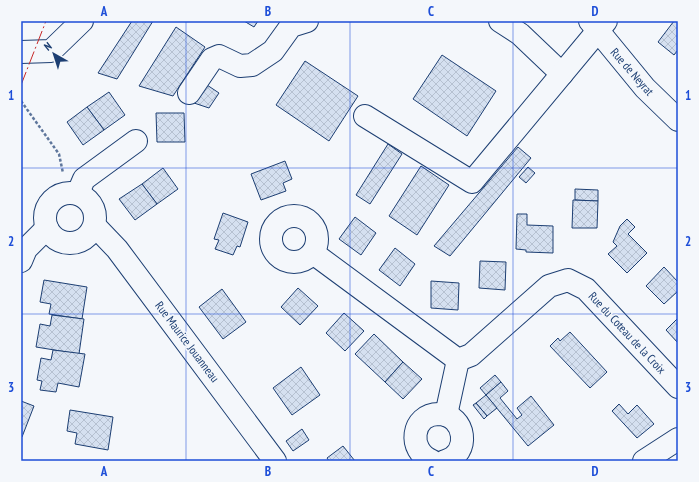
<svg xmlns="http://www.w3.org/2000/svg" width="699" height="482" viewBox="0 0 699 482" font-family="'PT Sans Narrow',sans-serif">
<defs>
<pattern id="building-cross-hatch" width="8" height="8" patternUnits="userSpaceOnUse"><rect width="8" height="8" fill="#d5e0f0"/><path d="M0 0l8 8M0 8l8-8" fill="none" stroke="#b6c1d1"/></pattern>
</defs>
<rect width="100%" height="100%" fill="#f4f7fb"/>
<g fill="url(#building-cross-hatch)" stroke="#1d3f73">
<path d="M132 21H153L117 79 98 73Z"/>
<path d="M244 21H258L254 27Z"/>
<path d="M674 21H678V50L674 55 658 42Z"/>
<path d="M176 27 205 47 173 96 139 86Z"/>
<path d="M442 55 496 91 467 136 413 99Z"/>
<path d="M305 61 358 96 329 141 276 105Z"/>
<path d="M204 83 219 93 209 108 191 102Z"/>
<path d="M109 92 125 115 104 130 87 107Z"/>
<path d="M87 107 104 130 83 145 67 122Z"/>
<path d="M156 113H184L185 142H157Z"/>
<path d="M388 144 402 154 370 204 356 195Z"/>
<path d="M518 147 531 158 450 256 434 246Z"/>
<path d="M285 161 292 179 283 183 286 191 261 200 251 174Z"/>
<path d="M421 166 449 185 417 235 389 216Z"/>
<path d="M528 167 535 173 526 183 519 177Z"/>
<path d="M163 168 178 189 157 204 142 184Z"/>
<path d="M142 184 157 204 135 220 119 199Z"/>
<path d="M575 189 598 190V201L575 200Z"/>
<path d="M573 200 598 201 597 228H572Z"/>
<path d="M223 213 248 222 240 247 237 246 233 255 215 249 219 240 214 239Z"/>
<path d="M517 214H527V225L553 226V253L526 252V250L516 249Z"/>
<path d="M355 217 376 233 361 255 339 239Z"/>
<path d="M627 219 635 227 628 234 647 253 627 273 608 254 617 246 613 242 620 226Z"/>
<path d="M395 248 415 264 400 286 379 270Z"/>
<path d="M480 261 506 262 505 290 479 288Z"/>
<path d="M664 267 678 282V291L664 304 646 286Z"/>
<path d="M44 280 87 287 82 319 49 314 51 304 40 302Z"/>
<path d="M431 281 459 283 458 310 431 308Z"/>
<path d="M298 288 318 306 300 325 281 307Z"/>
<path d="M222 289 246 322 223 339 199 307Z"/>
<path d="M344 313 364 331 345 351 326 333Z"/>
<path d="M52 315 84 319 79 354 36 347 40 324 50 326Z"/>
<path d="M678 318V343L666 330Z"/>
<path d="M570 332 607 372 590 388 550 346 558 338 560 341Z"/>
<path d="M374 334 403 362 385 382 355 354Z"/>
<path d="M53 350 85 354 79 387 58 383 56 392 40 390 42 381 37 380 41 358 51 360Z"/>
<path d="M403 362 422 379 403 399 385 382Z"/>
<path d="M301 367 320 395 292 415 273 388Z"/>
<path d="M495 375 501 382 486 395 480 388Z"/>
<path d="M501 382 508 391 500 398 517 419 522 415 517 408 531 396 554 425 528 446 486 395Z"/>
<path d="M486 395 497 408 487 416 476 403Z"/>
<path d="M21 401 34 406 22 437H21Z"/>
<path d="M476 403 487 416 484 419 473 405Z"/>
<path d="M619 404 628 414 637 405 654 424 637 438 612 411Z"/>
<path d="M70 410 113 417 108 450 75 444 77 433 67 431Z"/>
<path d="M302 429 309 440 293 451 286 441Z"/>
<path d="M343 446 355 461H329L327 458Z"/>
</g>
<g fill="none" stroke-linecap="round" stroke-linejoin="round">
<defs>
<g id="minor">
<path d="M500 21 520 34 562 74"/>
<path d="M590 21 645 88 678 120"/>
<path d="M21 52 51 51 82 21"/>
<path d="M189 93 212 59 219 56 240 66 252 65 273 51 291 26 307 21"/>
<path d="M365 116 472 182 606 21"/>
<circle cx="70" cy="218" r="25"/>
<path d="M78 193 84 179 136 141"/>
<circle cx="294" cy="239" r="23"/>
<path d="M95 226 117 249 275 461"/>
<path d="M313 253 458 360 471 355 549 286 568 280 586 289 678 387"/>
<path d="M21 261 26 249 47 228"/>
<path d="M446 415 458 360"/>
<path d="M432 461C407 451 411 414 439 414 466 415 471 454 445 461"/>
<path d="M644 461 678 439"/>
</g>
</defs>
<use href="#minor" stroke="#1d3f73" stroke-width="24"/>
<path stroke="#5e769c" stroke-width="2.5" stroke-dasharray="3 2" stroke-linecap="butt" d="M21 101 59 154 63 173"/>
<use href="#minor" stroke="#f4f7fb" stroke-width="22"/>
<path stroke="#c62828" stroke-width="1" stroke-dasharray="14 3 2 3" stroke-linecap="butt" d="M21 85 46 21"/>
</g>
<path fill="none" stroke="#1d4ed8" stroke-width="1" stroke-opacity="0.55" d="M186 21V461M350 21V461M513 21V461M21 168H678M21 314H678"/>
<g text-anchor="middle" stroke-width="3" stroke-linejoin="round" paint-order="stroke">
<g font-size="12" fill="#1d3f73" stroke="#f4f7fb">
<text transform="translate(632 72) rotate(49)" y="4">Rue de Neyrat</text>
<text transform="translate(627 333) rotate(47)" y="4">Rue du Coteau de la Croix</text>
<text transform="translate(187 342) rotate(53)" y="4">Rue Maurice Jouanneau</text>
</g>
</g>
<rect width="699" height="482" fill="none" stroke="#f4f7fb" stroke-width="44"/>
<g transform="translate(54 54) rotate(321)" stroke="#f4f7fb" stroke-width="3" paint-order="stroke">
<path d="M0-3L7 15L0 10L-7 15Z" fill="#1d3f73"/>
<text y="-6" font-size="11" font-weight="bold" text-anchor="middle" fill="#1d3f73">N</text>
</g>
<rect x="22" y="22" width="655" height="438" fill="none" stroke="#1d4ed8" stroke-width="1.5"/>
<g font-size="13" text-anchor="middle" font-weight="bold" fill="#1d4ed8">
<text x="104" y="16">A</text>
<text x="268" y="16">B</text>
<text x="431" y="16">C</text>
<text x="595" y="16">D</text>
<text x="11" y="100">1</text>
<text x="688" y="100">1</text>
<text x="11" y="246">2</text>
<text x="688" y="246">2</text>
<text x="11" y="392">3</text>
<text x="688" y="392">3</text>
<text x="104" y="476">A</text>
<text x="268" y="476">B</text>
<text x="431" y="476">C</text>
<text x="595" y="476">D</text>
</g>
</svg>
